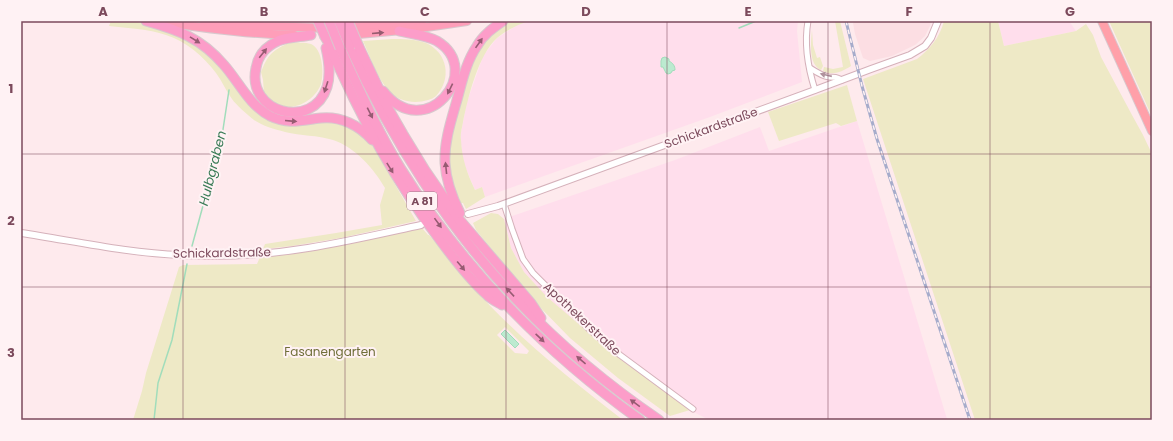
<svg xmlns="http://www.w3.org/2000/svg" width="1173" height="441" viewBox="0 0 1173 441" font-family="Poppins,sans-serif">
<rect width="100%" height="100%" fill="#feeaed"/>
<path fill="#fcdee3" d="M858 21H931L930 26 925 36 915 45 892 56 870 61 863 58 855 34 853 23Z"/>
<g fill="#ffdeec">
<path d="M529 21H798L797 31 802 82 710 117 485 197 482 187 475 190 464 164 460 138 467 102 483 56 497 38 519 24Z"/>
<path d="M998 21H1069L1076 31 1004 46Z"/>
<path d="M857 121 947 419 944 420H709L690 410 600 342 547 297 524 272 511 248 504 219 675 160 760 127 769 151Z"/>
</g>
<g fill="#eee9c6" fill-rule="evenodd">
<path d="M111 21H132L167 28 204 48 264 117 346 124 370 142 377 153 416 221 341 238 292 246 263 249 265 244 336 233 382 225 380 205 385 188C374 169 355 147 333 140 317 135 301 136 285 132 274 129 263 126 254 120 248 115 236 105 232 99 226 91 222 81 216 73 204 57 186 41 166 35 148 29 128 28 109 26Z"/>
<path d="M507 21H529C519 24 505 31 497 38 478 55 468 98 463 122 462 128 460 134 461 140 462 159 467 173 475 190L482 187 485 197 466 209 463 203H460L452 193 447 145 476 49Z"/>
<path d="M835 21H840L851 66C842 72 832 76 823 71L824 67 833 69 843 67Z"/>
<path d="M944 21H998L1004 46 1076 31 1086 24 1093 35 1101 57 1132 115 1143 135 1152 154V420H975L863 79 917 59C930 49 940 37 944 21Z"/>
<path d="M1109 21H1152V117L1149 110Z"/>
<path d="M812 30 813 45 817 58 820 57 823 66 821 70C808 64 811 42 812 30Z"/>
<path d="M392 39C403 39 415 39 426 43 448 53 452 79 436 96 434 98 431 99 428 100 415 104 400 102 390 92 377 78 371 59 363 41Z"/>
<path d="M290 42C295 43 306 42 311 44 323 49 324 74 321 84 314 103 289 114 272 102 269 100 266 96 264 93L263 80 261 72C269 53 271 52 290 42Z"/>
<path d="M847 85 857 121 841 126 836 123 779 141 768 112Z"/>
<path d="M491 213 498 214 504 219 511 248 524 272 547 297 600 342 690 410 670 416 618 378 570 338 534 301 476 230 473 223Z"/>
<path d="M422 228 428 235H429C443 251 456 269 470 284 515 335 569 379 623 420H133L142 391 146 373 179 267 183 265 257 264 260 257 322 248ZM505 327 529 351 527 354 515 353 497 335Z"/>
</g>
<g fill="#bcead0" stroke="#a1ddbb">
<path d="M665 57 669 59V61C673 63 675 66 675 70L672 71 671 73 668 74 666 73 663 67H661V61L662 58Z"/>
<path d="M505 330 519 344 515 348 501 334Z"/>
</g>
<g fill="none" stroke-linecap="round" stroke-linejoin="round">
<g stroke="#a1ddbb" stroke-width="1.5">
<path d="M739 28 756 21"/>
<path d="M192 246 222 136 229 90"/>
<path d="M154 420 158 383 172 340 187 264"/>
</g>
<defs>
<g id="minor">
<path d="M808 21C804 44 808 68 815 90"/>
<path d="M810 68C816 72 822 76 829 77 835 77 836 77 842 80"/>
<path d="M504 204 512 229 523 259 533 273 589 329 620 355 693 409"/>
</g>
<g id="tertiary">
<path d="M468 214 498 206 815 90 871 69 910 55 925 46 931 38 938 21"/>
<path d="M21 233C74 241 127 253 181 255 223 257 266 255 308 248 346 242 384 233 421 225"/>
</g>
<path id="primary" d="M1102 21 1152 131"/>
<g id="trunk">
<path d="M158 21C203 28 248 34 294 35"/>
<path d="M204 21 263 26 327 28"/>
<path d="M344 27 389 25 422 21"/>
<path d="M348 35 413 29 467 21"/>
</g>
<g id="motorway">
<path d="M146 21C178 30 201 38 224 65 239 82 249 105 270 116 289 125 302 120 321 118 340 116 359 125 372 140"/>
<path d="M311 35C300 37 288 37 278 41 267 46 258 55 256 68 246 113 313 131 327 87 331 74 329 61 326 48"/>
<path d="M325 37 328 42C358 113 393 178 440 240 454 259 469 279 487 295 491 299 497 302 502 305"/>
<path d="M350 47C391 139 450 231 520 303 562 347 609 386 659 420"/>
<path d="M359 47 388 108 403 134 425 170 458 218 531 303 541 318"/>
<path d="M340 48C359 89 377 130 401 169 463 268 545 352 640 420"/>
<path d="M383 91C425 145 486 71 437 41 426 35 411 34 399 31"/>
<path d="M460 213C452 197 446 181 445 163 444 142 451 121 457 100 462 82 466 62 477 46 483 35 493 28 503 21"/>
</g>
</defs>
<use href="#minor" stroke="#d5b1ba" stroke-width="7"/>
<use href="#tertiary" stroke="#d5b1ba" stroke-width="8"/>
<use href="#primary" stroke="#d8c9ce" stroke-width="10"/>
<use href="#trunk" stroke="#d8c9ce" stroke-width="10"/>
<use href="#motorway" stroke="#d8c9ce" stroke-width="11"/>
<use href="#minor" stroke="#fff" stroke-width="5"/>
<use href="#tertiary" stroke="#fff" stroke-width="6"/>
<use href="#primary" stroke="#ffa0a9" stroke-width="8"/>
<use href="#trunk" stroke="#fe9eb9" stroke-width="8"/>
<use href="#motorway" stroke="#fc9dc9" stroke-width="9"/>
<defs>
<path id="rail" d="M846 21 862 86 877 139 970 420"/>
</defs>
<use href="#rail" stroke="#a6accb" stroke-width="3"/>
<use href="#rail" stroke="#fff2f4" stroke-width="1.5" stroke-dasharray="4.5" stroke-linecap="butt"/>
<defs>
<g id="motorway-bridge">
<path d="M318 21 325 37"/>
<path d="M329 21 340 48"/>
<path d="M339 21 350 47"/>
<path d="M348 21 359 47"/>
</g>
</defs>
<use href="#motorway-bridge" stroke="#d8c9ce" stroke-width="11" stroke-linecap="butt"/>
<use href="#motorway-bridge" stroke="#fc9dc9" stroke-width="9"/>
</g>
<defs><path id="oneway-solid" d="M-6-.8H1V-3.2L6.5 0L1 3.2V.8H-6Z"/></defs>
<use fill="#965b6f" href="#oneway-solid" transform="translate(378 33) rotate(-5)"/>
<g fill="#965b72">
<use href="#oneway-solid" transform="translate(195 40) rotate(32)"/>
<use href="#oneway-solid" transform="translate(479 43) rotate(-55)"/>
<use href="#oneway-solid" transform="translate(263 53) rotate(-51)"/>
<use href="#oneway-solid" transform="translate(326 87) rotate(108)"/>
<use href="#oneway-solid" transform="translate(450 89) rotate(116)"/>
<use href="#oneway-solid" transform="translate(370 113) rotate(63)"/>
<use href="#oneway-solid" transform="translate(291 121) rotate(5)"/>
<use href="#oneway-solid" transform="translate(390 168) rotate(58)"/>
<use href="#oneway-solid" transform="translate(446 168) rotate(-96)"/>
<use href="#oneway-solid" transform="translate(438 223) rotate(54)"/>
<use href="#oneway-solid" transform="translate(461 266) rotate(50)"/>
<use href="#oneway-solid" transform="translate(510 292) rotate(-133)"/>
<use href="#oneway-solid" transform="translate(540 338) rotate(43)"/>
<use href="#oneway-solid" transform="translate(581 360) rotate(-140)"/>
<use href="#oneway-solid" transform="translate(635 403) rotate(-144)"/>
</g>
<use fill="#b0929d" href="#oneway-solid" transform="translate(826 75) rotate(-167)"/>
<path fill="none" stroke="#7c4a5c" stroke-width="1" stroke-opacity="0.55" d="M183 21V420M345 21V420M506 21V420M667 21V420M828 21V420M990 21V420M21 154H1152M21 287H1152"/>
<g text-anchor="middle" stroke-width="4" stroke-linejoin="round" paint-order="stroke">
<rect fill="#fff2f4" stroke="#a37c8a" stroke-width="1" x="407" y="192" width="30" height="18" rx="3"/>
<g font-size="11" font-weight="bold" fill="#7c4a5c">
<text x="422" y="205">A 81</text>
</g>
<g font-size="12" fill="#7c4a5c" stroke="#fff2f4">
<text transform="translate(711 128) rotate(-20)" y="4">Schickardstraße</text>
<text transform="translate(222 253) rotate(-1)" y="4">Schickardstraße</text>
<text transform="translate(582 319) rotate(43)" y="4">Apothekerstraße</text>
</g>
<g font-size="12" fill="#706f39" stroke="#fff2f4">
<text x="330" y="356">Fasanengarten</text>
</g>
<g font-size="13" font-style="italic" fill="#397b56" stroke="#fff2f4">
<text transform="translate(212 168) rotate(-76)" y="5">Hulbgraben</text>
</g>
</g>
<rect width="1173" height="441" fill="none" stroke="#fff2f4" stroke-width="44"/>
<rect x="22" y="22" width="1129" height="397" fill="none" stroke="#7c4a5c" stroke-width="1.5"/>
<g font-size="13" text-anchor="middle" font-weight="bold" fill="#7c4a5c">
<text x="103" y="16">A</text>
<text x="264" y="16">B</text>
<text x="425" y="16">C</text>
<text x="586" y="16">D</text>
<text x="748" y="16">E</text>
<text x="909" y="16">F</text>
<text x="1070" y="16">G</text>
<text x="11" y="93">1</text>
<text x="11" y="225">2</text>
<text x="11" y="357">3</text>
</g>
</svg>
